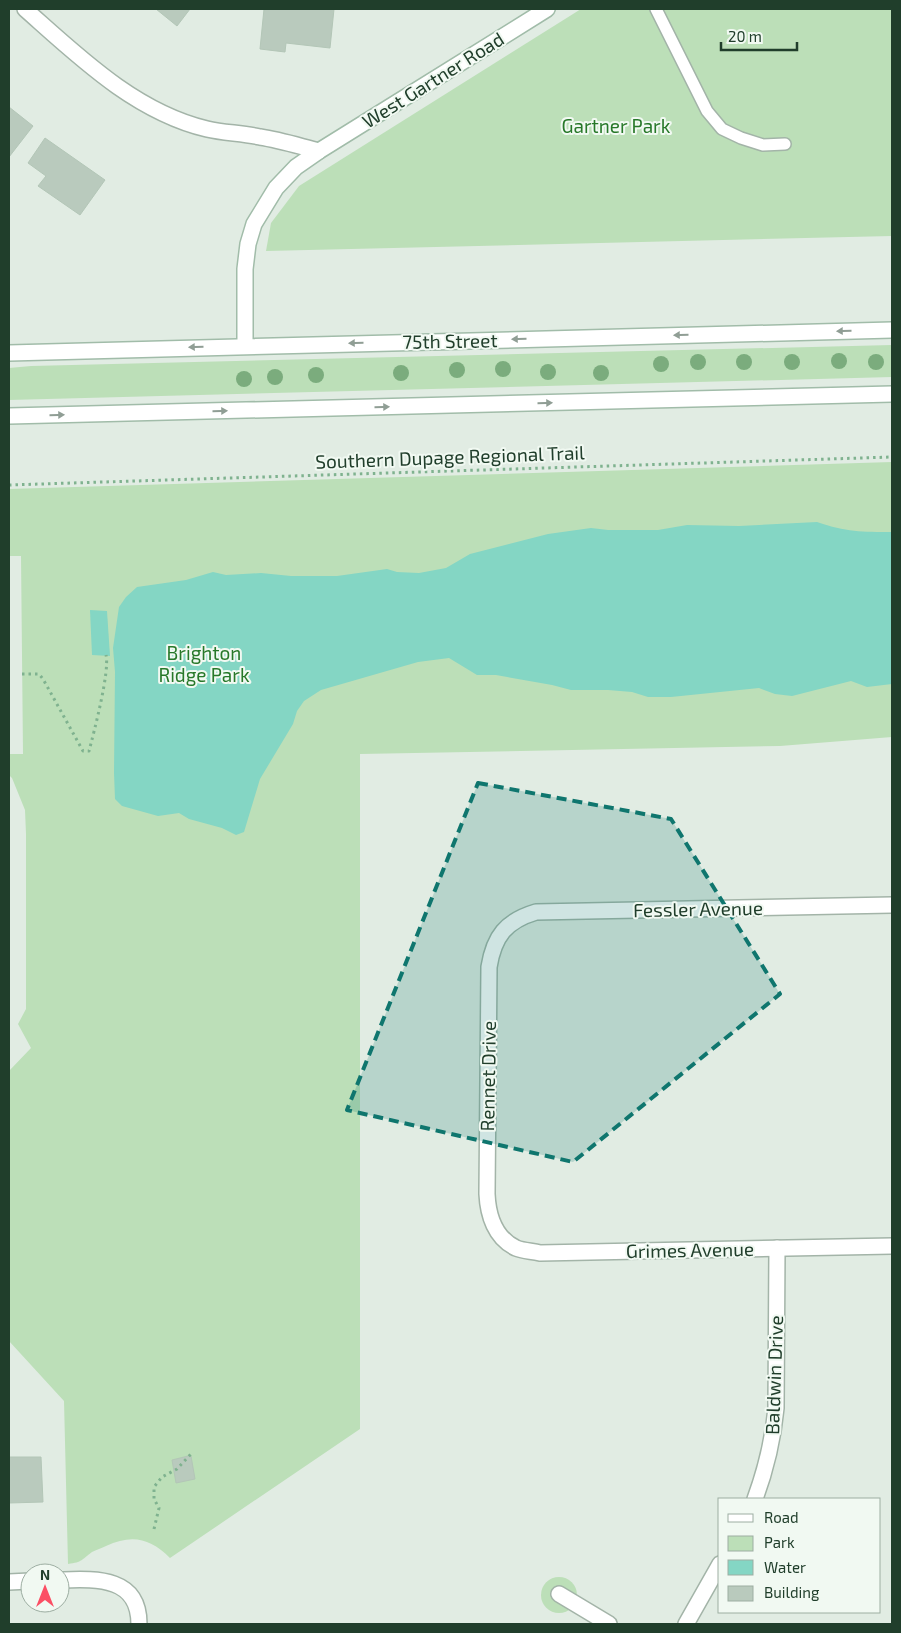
<svg xmlns="http://www.w3.org/2000/svg" width="901" height="1633" viewBox="0 0 901 1633" font-family="'Exo 2',sans-serif">
<rect width="100%" height="100%" fill="#e1ece3"/>
<g fill="#bcdfb8">
<path d="M581 9H892V236L266 251 271 223 299 186Z"/>
<path d="M892 345V377L9 400V368L31 366Z"/>
<path d="M892 462V737L780 746 360 754V1429L170 1558C150 1538 132 1534 106 1546 102 1548 96 1550 92 1552 81 1560 83 1562 68 1564L64 1401 9 1341V1071L31 1048 18 1024 26 1009V834L25 810 12 778 9 775V754H23L21 556H9V489Z"/>
<circle cx="559" cy="1595" r="18"/>
</g>
<g fill="#84d6c4">
<path d="M817 522C846 532 862 532 892 532V684L867 687 851 681 792 696 775 694 759 688 671 697H648L632 692 608 690H571L552 685 496 675H477L449 658 418 662 321 690 304 701 297 711 293 724 260 779 244 832 236 835 222 828 189 819 179 813 158 816 122 806 115 799 114 773 115 672 113 648 119 607 126 597 137 587 186 580 213 572 226 575 261 573 291 576H337L387 569 397 572 419 573 446 568 470 554 548 534 591 528 608 530H658L687 525 739 526Z"/>
<path d="M90 610 107 611 110 656 92 655Z"/>
</g>
<g fill="#b9cabd" stroke="#b3c6b7">
<path d="M156 9H190L177 26Z"/>
<path d="M264 9H334L330 48 286 43 285 52 260 49Z"/>
<path d="M9 107 33 126 9 157Z"/>
<path d="M45 138 105 180 80 215 38 186 46 176 28 163Z"/>
<path d="M188 1456H191L195 1479 176 1483 172 1460Z"/>
<path d="M9 1457H41L43 1502 9 1503Z"/>
</g>
<g fill="none" stroke-linecap="round" stroke-linejoin="round">
<defs>
<path id="lane" d="M656 9 707 111 722 129 741 138 763 145 785 144"/>
<g id="street">
<path d="M25 9C78 56 135 112 207 129 224 133 242 133 260 137 280 140 299 146 319 151"/>
<path d="M892 905 536 912C506 921 494 936 489 967L487 1194C488 1215 495 1238 516 1248 523 1251 532 1251 540 1253L892 1246"/>
<path d="M755 1499C766 1469 773 1440 776 1408L777 1248"/>
<path d="M60 1580C95 1579 139 1576 139 1624"/>
<path d="M9 1582 30 1581"/>
<path d="M559 1594 609 1624"/>
<path d="M686 1624 720 1564"/>
</g>
<g id="secondary">
<path d="M245 346V269L248 244 254 224 276 188 296 167 319 151 547 9"/>
<path d="M9 353 892 330"/>
<path d="M9 416 892 394"/>
</g>
</defs>
<use href="#lane" stroke="#a3b4a8" stroke-width="14"/>
<use href="#street" stroke="#a3b4a8" stroke-width="18"/>
<use href="#secondary" stroke="#a1bca9" stroke-width="18"/>
<g stroke="#7fb28f" stroke-width="3" stroke-dasharray="2.5 4" stroke-linecap="butt">
<path d="M9 485 892 457"/>
<path d="M22 674H39L43 679 83 751H89C94 732 110 671 106 655"/>
<path d="M154 1529 159 1508 154 1499V1487L162 1477 177 1469 191 1454"/>
</g>
<use href="#lane" stroke="#fff" stroke-width="11"/>
<use href="#street" stroke="#fff" stroke-width="15"/>
<use href="#secondary" stroke="#fff" stroke-width="15"/>
</g>
<g fill="#7bac7d">
<circle cx="839" cy="361" r="8"/>
<circle cx="698" cy="362" r="8"/>
<circle cx="744" cy="362" r="8"/>
<circle cx="792" cy="362" r="8"/>
<circle cx="876" cy="362" r="8"/>
<circle cx="661" cy="364" r="8"/>
<circle cx="503" cy="369" r="8"/>
<circle cx="457" cy="370" r="8"/>
<circle cx="548" cy="372" r="8"/>
<circle cx="401" cy="373" r="8"/>
<circle cx="601" cy="373" r="8"/>
<circle cx="316" cy="375" r="8"/>
<circle cx="275" cy="377" r="8"/>
<circle cx="244" cy="379" r="8"/>
</g>
<defs><path id="oneway-solid" d="M-6-.8H1V-3.2L6.5 0L1 3.2V.8H-6Z" transform="scale(1.25)"/></defs>
<g fill="#909e95">
<use href="#oneway-solid" transform="translate(844 331) rotate(179)"/>
<use href="#oneway-solid" transform="translate(681 335) rotate(179)"/>
<use href="#oneway-solid" transform="translate(519 339) rotate(179)"/>
<use href="#oneway-solid" transform="translate(356 343) rotate(179)"/>
<use href="#oneway-solid" transform="translate(196 347) rotate(178)"/>
<use href="#oneway-solid" transform="translate(545 403) rotate(-1)"/>
<use href="#oneway-solid" transform="translate(382 407) rotate(-1)"/>
<use href="#oneway-solid" transform="translate(220 411) rotate(-1)"/>
<use href="#oneway-solid" transform="translate(57 415) rotate(-1)"/>
</g>
<path fill="#0f766e" fill-opacity="0.2" stroke="#0f766e" stroke-width="4" stroke-dasharray="10 6" stroke-linejoin="round" d="M478 783 671 819 780 994 573 1162 347 1110Z"/>
<g text-anchor="middle" stroke-width="4" stroke-linejoin="round" paint-order="stroke">
<g font-size="19" fill="#203e2b" stroke="#f1f9f2">
<text transform="translate(433 80) rotate(-32)" y="7">West Gartner Road</text>
<text transform="translate(450 341) rotate(-1)" y="7">75th Street</text>
<text transform="translate(450 457) rotate(-2)" y="7">Southern Dupage Regional Trail</text>
<text transform="translate(698 909) rotate(-1)" y="7">Fessler Avenue</text>
<text transform="translate(488 1076) rotate(-89)" y="7">Rennet Drive</text>
<text transform="translate(690 1250) rotate(-1)" y="7">Grimes Avenue</text>
<text transform="translate(774 1375) rotate(-88)" y="7">Baldwin Drive</text>
</g>
<g font-size="19" fill="#277829" stroke="#f1f9f2">
<text x="616" y="133">Gartner Park</text>
<text x="204" y="660">Brighton<tspan x="204" dy="22">Ridge Park</tspan></text>
</g>
</g>
<rect width="901" height="1633" fill="none" stroke="#203e2b" stroke-width="20"/>
<rect x="718" y="1498" width="162" height="115" fill="#f1f9f2" stroke="#9daea2"/>
<rect x="728" y="1514" width="25" height="8" fill="#ffffff" stroke="#9daea2"/>
<text x="764" y="1523" font-size="15" fill="#203e2b">Road</text>
<rect x="728" y="1536" width="25" height="15" fill="#bcdfb8" stroke="#9daea2"/>
<text x="764" y="1548" font-size="15" fill="#203e2b">Park</text>
<rect x="728" y="1560" width="25" height="15" fill="#84d6c4" stroke="#9daea2"/>
<text x="764" y="1573" font-size="15" fill="#203e2b">Water</text>
<rect x="728" y="1586" width="25" height="15" fill="#b9cabd" stroke="#9daea2"/>
<text x="764" y="1598" font-size="15" fill="#203e2b">Building</text>
<g transform="translate(45 1588)"><circle r="24" fill="#f1f9f2" stroke="#9daea2"/>
<path d="M0-4L9 19L0 12L-9 19Z" fill="#fb4f64"/>
<text y="-8" font-size="14" font-weight="bold" text-anchor="middle" fill="#203e2b">N</text>
</g>
<path d="M721 42v8h76v-8" fill="none" stroke="#203e2b" stroke-width="2.5"/>
<text x="728" y="42" font-size="15" fill="#203e2b" stroke="#f1f9f2" stroke-width="4" paint-order="stroke">20 m</text>
</svg>
